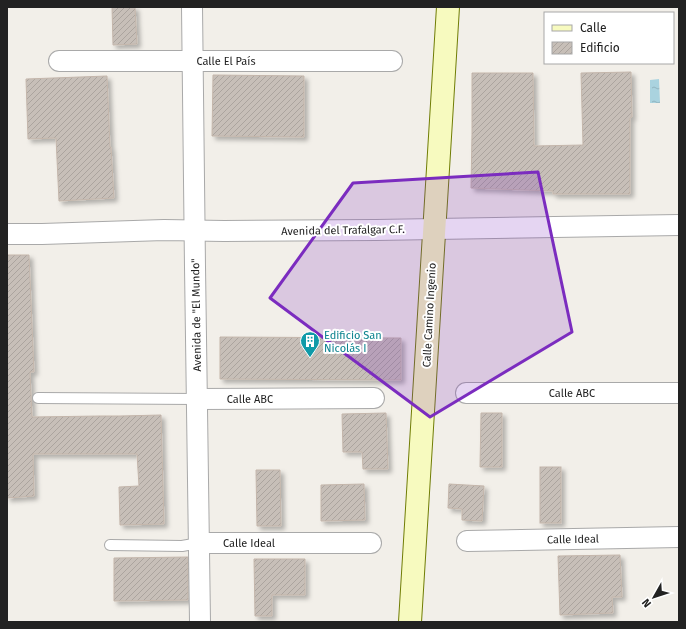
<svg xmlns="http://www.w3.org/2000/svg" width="686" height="629" viewBox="0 0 686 629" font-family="'Fira Sans',sans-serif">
<defs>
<pattern id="water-ripples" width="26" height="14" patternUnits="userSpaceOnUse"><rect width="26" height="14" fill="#aad3df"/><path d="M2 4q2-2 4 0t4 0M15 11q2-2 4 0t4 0" fill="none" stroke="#92b5bf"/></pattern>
<pattern id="building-hatch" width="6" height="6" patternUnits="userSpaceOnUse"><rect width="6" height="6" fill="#c7bfb8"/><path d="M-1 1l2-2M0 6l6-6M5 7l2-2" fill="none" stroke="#aba49e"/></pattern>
<filter id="shadow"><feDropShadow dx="3.5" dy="3.5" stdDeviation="2" flood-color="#0004"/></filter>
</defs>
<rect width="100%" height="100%" fill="#f2efe9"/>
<path fill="url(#water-ripples)" d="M659 79 660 103H650V80Z"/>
<g fill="url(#building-hatch)" stroke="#c4b6ab" filter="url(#shadow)">
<path d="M112 7H135L137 44 113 45Z"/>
<path d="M631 72 632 117 630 118V194H553V191L471 188 472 133V73H533L534 146 583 145 581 73Z"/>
<path d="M213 75 304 76V137L212 136Z"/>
<path d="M107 76 110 147H111L114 198 59 201 56 138 28 139 26 79Z"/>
<path d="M7 255H29L34 372H30L32 417 100 416H120L161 415 164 524 120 525 119 487 139 486 137 454H33L34 496 7 498Z"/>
<path d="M220 337 401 338V380L220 379Z"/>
<path d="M386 413 388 469H363L362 452H343L342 414Z"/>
<path d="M481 413H502V467H480Z"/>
<rect x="540" y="467" width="21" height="56"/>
<path d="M256 470H280L281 526H257Z"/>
<path d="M364 484 365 520 321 521V485Z"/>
<path d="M449 484 484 486 482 521 462 520V509L448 508Z"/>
<path d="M620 555 622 597H612L613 613 560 615 558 556Z"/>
<path d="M188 557V600L114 601V558Z"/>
<path d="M254 559H305V595H272V616H255Z"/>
</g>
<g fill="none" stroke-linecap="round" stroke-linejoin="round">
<defs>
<g id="lane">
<path d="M38 398 197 399"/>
<path d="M110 545 182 546 199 543"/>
</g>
<g id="street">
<path d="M192 7C193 94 194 180 195 267 196 385 199 504 200 622"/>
<path d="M59 61H392"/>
<path d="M7 234H42L164 230 224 231 376 230 679 225"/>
<path d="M466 393H679"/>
<path d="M197 399 374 398"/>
<path d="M467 541 679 537"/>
<path d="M199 543H371"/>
</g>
<path id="secondary" d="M410 622 448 7"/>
</defs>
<use href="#lane" stroke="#a9a9a9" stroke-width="12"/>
<use href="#street" stroke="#a9a9a9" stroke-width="22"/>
<use href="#secondary" stroke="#707d05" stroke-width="24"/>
<use href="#lane" stroke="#fff" stroke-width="10"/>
<use href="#street" stroke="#fff" stroke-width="20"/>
<use href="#secondary" stroke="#f7fabf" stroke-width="22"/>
</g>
<path fill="#7b2cbf" fill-opacity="0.2" stroke="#7b2cbf" stroke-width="3" stroke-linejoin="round" d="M538 172 572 332 430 417 270 298 353 183Z"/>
<defs>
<symbol id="building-pin" viewBox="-11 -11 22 30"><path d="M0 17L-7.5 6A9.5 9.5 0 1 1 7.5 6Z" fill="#0f9aa8" stroke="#fff"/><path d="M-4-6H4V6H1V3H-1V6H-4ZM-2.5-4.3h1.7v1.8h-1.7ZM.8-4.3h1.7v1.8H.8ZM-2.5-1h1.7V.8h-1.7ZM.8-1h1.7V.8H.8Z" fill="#fff"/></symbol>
</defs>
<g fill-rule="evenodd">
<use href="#building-pin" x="299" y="330" width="22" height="30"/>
</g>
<g text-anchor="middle" stroke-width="4" stroke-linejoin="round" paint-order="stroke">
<g font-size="11" fill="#222" stroke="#fff">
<text x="226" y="65">Calle El País</text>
<text transform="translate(343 230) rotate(-1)" y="4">Avenida del Trafalgar C.F.</text>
<text transform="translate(196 315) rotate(-91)" y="4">Avenida de "El Mundo"</text>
<text transform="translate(429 315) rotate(-87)" y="4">Calle Camino Ingenio</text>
<text x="572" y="397">Calle ABC</text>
<text x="250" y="403">Calle ABC</text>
<text transform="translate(573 539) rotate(-1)" y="4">Calle Ideal</text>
<text x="249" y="547">Calle Ideal</text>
</g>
<g font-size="11" fill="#0d838f" stroke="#fff" text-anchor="start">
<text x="324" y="339">Edificio San<tspan x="324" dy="13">Nicolás I</tspan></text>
</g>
</g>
<rect width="686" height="629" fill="none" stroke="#222222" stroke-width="16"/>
<rect x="544" y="12" width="130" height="52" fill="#ffffff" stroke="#a7a7a7"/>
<rect x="552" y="25" width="20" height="6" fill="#f7fabf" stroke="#a7a7a7"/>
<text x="580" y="32" font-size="12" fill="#222222">Calle</text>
<rect x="552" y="42" width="20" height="12" fill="url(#building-hatch)" stroke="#a7a7a7"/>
<text x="580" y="52" font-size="12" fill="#222222">Edificio</text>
<g transform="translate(654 597) rotate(231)" stroke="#ffffff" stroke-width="3" paint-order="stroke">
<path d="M0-3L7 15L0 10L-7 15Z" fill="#222222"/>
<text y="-6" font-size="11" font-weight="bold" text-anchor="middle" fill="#222222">N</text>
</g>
</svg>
